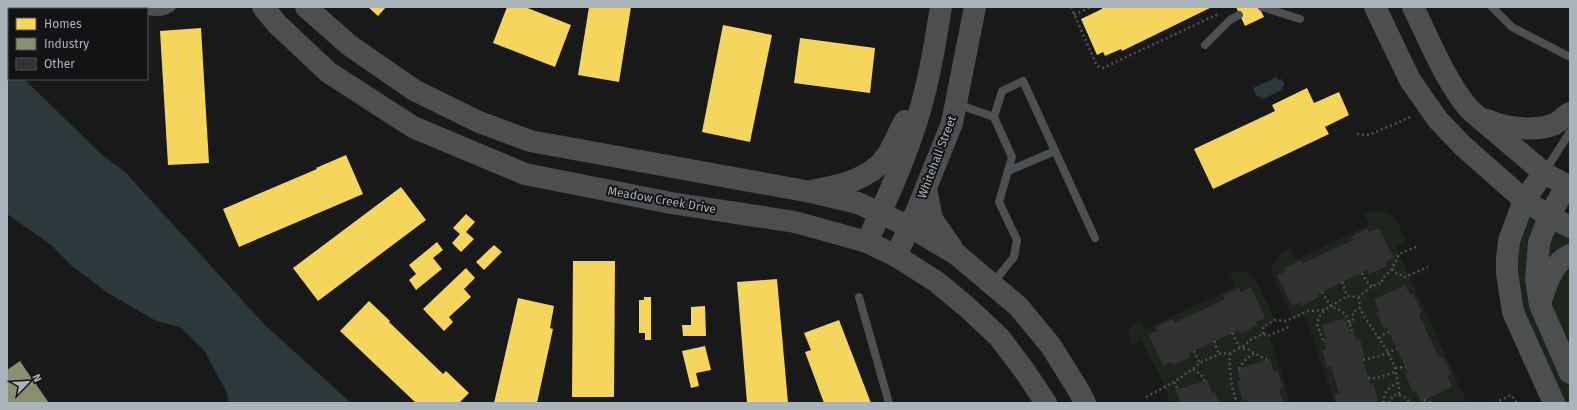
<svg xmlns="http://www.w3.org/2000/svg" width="1577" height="410" viewBox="0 0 1577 410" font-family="'Fira Sans',sans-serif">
<rect width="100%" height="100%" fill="#191919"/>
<g fill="#1d241c">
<path d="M1526 206 1570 232V403H1557L1517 320 1512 258Z"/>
<path d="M1378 210 1394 216 1407 242 1396 247 1467 403H1334L1309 325 1304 315 1294 320 1274 279 1271 267 1282 252 1290 248 1296 259 1369 225 1364 213Z"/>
<path d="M1238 271 1250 274 1257 283 1276 322 1265 328 1273 346 1290 403H1171L1159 374 1141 341 1129 346V329L1140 317 1145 329 1235 287 1230 275Z"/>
</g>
<g fill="#2b393c">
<path d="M7 59 9 61V79H24L101 154 125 172 265 325 351 403H228V395L204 350 180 327 156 321 108 293 72 266 50 244 7 214Z"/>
<path d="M1277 77 1278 80 1281 79 1284 82V85L1282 87 1283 89 1264 99 1256 95 1253 88Z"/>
</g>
<g fill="#f6d55c">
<path d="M61 7H110L111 9H56Z"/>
<path d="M368 7H386L378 16Z"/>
<path d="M507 7H525L571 25 555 67 493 43Z"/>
<path d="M589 7H631L619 82 578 75Z"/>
<path d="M1103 7H1212L1122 51 1121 49 1105 56 1103 52 1097 55 1081 19 1102 9V8Z"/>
<path d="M1236 7H1259L1264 17 1245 26Z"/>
<path d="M723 25 772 35 750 142 702 132Z"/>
<path d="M201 28 209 163 168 165 160 31Z"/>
<path d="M800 38 875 48 870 93 794 83Z"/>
<path d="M1307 88 1314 103 1339 92 1349 115 1325 127 1329 134 1213 189 1194 149 1275 111 1272 105Z"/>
<path d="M346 155 363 194 239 247 223 209 317 169 316 168Z"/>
<path d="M401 187 426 220 318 301 293 268Z"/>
<path d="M466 214 475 222 466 232 474 239 461 252 452 243 460 234 453 228Z"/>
<path d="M437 242 443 250 433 258 442 269 416 290 409 280 416 274 409 265Z"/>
<path d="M494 245 502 252 484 270 476 262Z"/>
<path d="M573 261H615L614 397H572Z"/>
<path d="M466 268 475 278 464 289 471 297 449 317 453 322 444 331 423 309Z"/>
<path d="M777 279 788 403H747L737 282Z"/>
<path d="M644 297H651V340H645V333H639V300H644Z"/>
<path d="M518 298 554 306 550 328 553 329 537 403H494Z"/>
<path d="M369 301 390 321 389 322 443 374 446 371 469 393 459 403H416L340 331Z"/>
<path d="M705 306 706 336H683L682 325H691V307Z"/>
<path d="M839 320 871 403H824L805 352 811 350 804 333Z"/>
<path d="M705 346 711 370 696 373 699 386 691 388 682 351Z"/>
</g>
<path fill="#8c8c6e" d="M20 361 26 370 49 403H7V370Z"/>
<g fill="#313131">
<path d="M1379 228 1394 258 1385 262 1387 266 1369 274 1367 270 1318 294 1319 297 1302 306 1300 302 1292 306 1277 275 1286 271 1284 268 1301 260 1303 263 1353 240 1352 236 1367 229 1369 232Z"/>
<path d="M1405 285 1410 295 1413 294 1422 312 1419 314 1439 358 1443 356 1451 374 1447 376 1452 387 1421 402 1416 391 1413 392 1405 374 1408 373 1387 328 1384 329 1376 312 1379 311 1374 299Z"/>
<path d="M1251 287 1265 318 1256 322 1258 325 1240 334 1239 330 1189 353 1191 357 1173 365 1172 362 1163 366 1149 335 1157 331 1155 327 1173 319 1174 323 1225 299 1223 296 1239 288 1241 292Z"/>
<path d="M1346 318 1350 332 1353 331 1356 340 1360 339 1365 357 1362 358 1363 360 1370 384 1373 383 1378 401 1375 402V403H1337L1334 395 1339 393 1331 366 1327 368 1322 350 1326 349 1323 340 1326 339 1322 325Z"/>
<path d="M1270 359 1273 371 1277 370 1283 388 1279 389 1283 403H1248L1247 400 1243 401 1237 381 1240 380 1237 369Z"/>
<path d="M1208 380 1212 393 1215 392 1219 403H1180L1176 390Z"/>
</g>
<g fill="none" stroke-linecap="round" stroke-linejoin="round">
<g stroke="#4f5154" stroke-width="2.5" stroke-dasharray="2 3" stroke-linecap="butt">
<path d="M1071 7 1097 66 1103 68 1216 15 1218 16"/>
<path d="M1074 15 1091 7"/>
<path d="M1357 134 1369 135 1413 116"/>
<path d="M1392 269 1398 275H1403L1405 277 1428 267"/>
<path d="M1362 273 1366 281 1372 286"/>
<path d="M1342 282 1347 296"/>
<path d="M1322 292 1331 307C1346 311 1348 317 1352 331"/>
<path d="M1359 297 1360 308 1364 316 1388 352 1395 368 1399 388V395"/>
<path d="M1349 323 1353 321V312L1360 308"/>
<path d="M1232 333 1240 348 1247 349 1267 360"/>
<path d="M1263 334V327L1275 320 1286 321 1308 311 1325 310 1347 296 1359 297 1372 286 1382 283V279L1392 269 1399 254 1418 246"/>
<path d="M1379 338 1384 334 1389 332"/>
<path d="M1323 340 1317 324 1319 317 1325 310"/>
<path d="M1214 341 1219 354"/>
<path d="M1194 351 1200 363"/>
<path d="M1230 353C1229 371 1231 386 1237 403"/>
<path d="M1363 360 1379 356 1397 349"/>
<path d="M1395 368 1406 367"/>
<path d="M1193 369 1201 375 1205 381"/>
<path d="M1239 369 1244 361 1254 353"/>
<path d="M1368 378H1377L1395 372"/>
<path d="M1174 382 1178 390"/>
<path d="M1146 397 1174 382 1193 369 1200 363 1219 354 1230 353 1243 346 1252 339 1263 334 1268 336 1289 327"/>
<path d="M1424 400 1432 403"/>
<path d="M1383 403C1384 392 1388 388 1397 383"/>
<path d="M1389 403 1393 395C1401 395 1406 396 1410 403"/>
<path d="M1495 403 1511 395 1517 403"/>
</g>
<g stroke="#4d5052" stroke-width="8">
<path d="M1262 7 1300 19"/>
<path d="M1492 7 1512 27 1570 57"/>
<path d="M147 11C156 13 164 13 172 7"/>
<path d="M1205 45 1230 20 1239 15"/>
<path d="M957 104 994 117 1002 91 1023 81 1095 238"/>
<path d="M1008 171 1055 151"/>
<path d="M1545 171 1570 132"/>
<path d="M993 283 1014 257 1017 240 999 202 1012 157 994 117"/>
<path d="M859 297 889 403"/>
</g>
<g stroke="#4c4e50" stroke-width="22">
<path d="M263 7 277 24 328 72 413 127 525 174 671 203 795 222 867 242 896 256 937 282 968 308 999 337 1024 370 1046 403"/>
<path d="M306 7 349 45 414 90 479 122 530 141 811 192 858 203 910 227 956 254 1018 306 1051 346 1079 391 1085 403"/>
<path d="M1375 7 1410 80 1438 120 1463 146 1524 200 1549 216 1570 227"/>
<path d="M1413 7C1430 41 1445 81 1470 110L1544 173 1570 187"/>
<path d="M1487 120C1504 128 1536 132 1555 124 1560 121 1565 116 1570 113"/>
<path d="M1544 173 1524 200 1509 241 1507 260V273L1513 312 1554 403"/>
<path d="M1567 185 1549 216 1539 243 1536 279 1540 305 1570 373"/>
<path d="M926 188 932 219 952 248"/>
<path d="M815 190C840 186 870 179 886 157 894 146 898 132 905 121"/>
<path d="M867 242C883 207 900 172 912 135 927 94 934 50 941 7"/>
<path d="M896 256 917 210 952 123 975 7"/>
<path d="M1541 300C1547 283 1552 263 1570 255"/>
</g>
</g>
<g text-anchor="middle" stroke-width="4" stroke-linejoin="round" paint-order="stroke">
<g font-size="12" fill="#a9b3bb" stroke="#131315">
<text transform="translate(937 157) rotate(-69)" y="4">Whitehall Street</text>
<text transform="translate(662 200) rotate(10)" y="4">Meadow Creek Drive</text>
</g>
</g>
<rect width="1577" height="410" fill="none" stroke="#a9b3bb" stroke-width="16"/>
<rect x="8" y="8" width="140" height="72" fill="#131315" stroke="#4f5357"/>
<rect x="16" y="18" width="20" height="12" fill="#f6d55c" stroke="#4f5357"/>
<text x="44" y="28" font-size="12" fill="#a9b3bb">Homes</text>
<rect x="16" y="38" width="20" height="12" fill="#8c8c6e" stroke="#4f5357"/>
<text x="44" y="48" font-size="12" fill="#a9b3bb">Industry</text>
<rect x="16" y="58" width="20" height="12" fill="#313131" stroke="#4f5357"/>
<text x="44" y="68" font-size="12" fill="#a9b3bb">Other</text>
<g transform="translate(28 382) rotate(65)" stroke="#131315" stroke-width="3" paint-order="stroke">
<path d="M0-3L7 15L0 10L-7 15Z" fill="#a9b3bb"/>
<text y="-6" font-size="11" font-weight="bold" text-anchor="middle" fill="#a9b3bb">N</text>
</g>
</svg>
